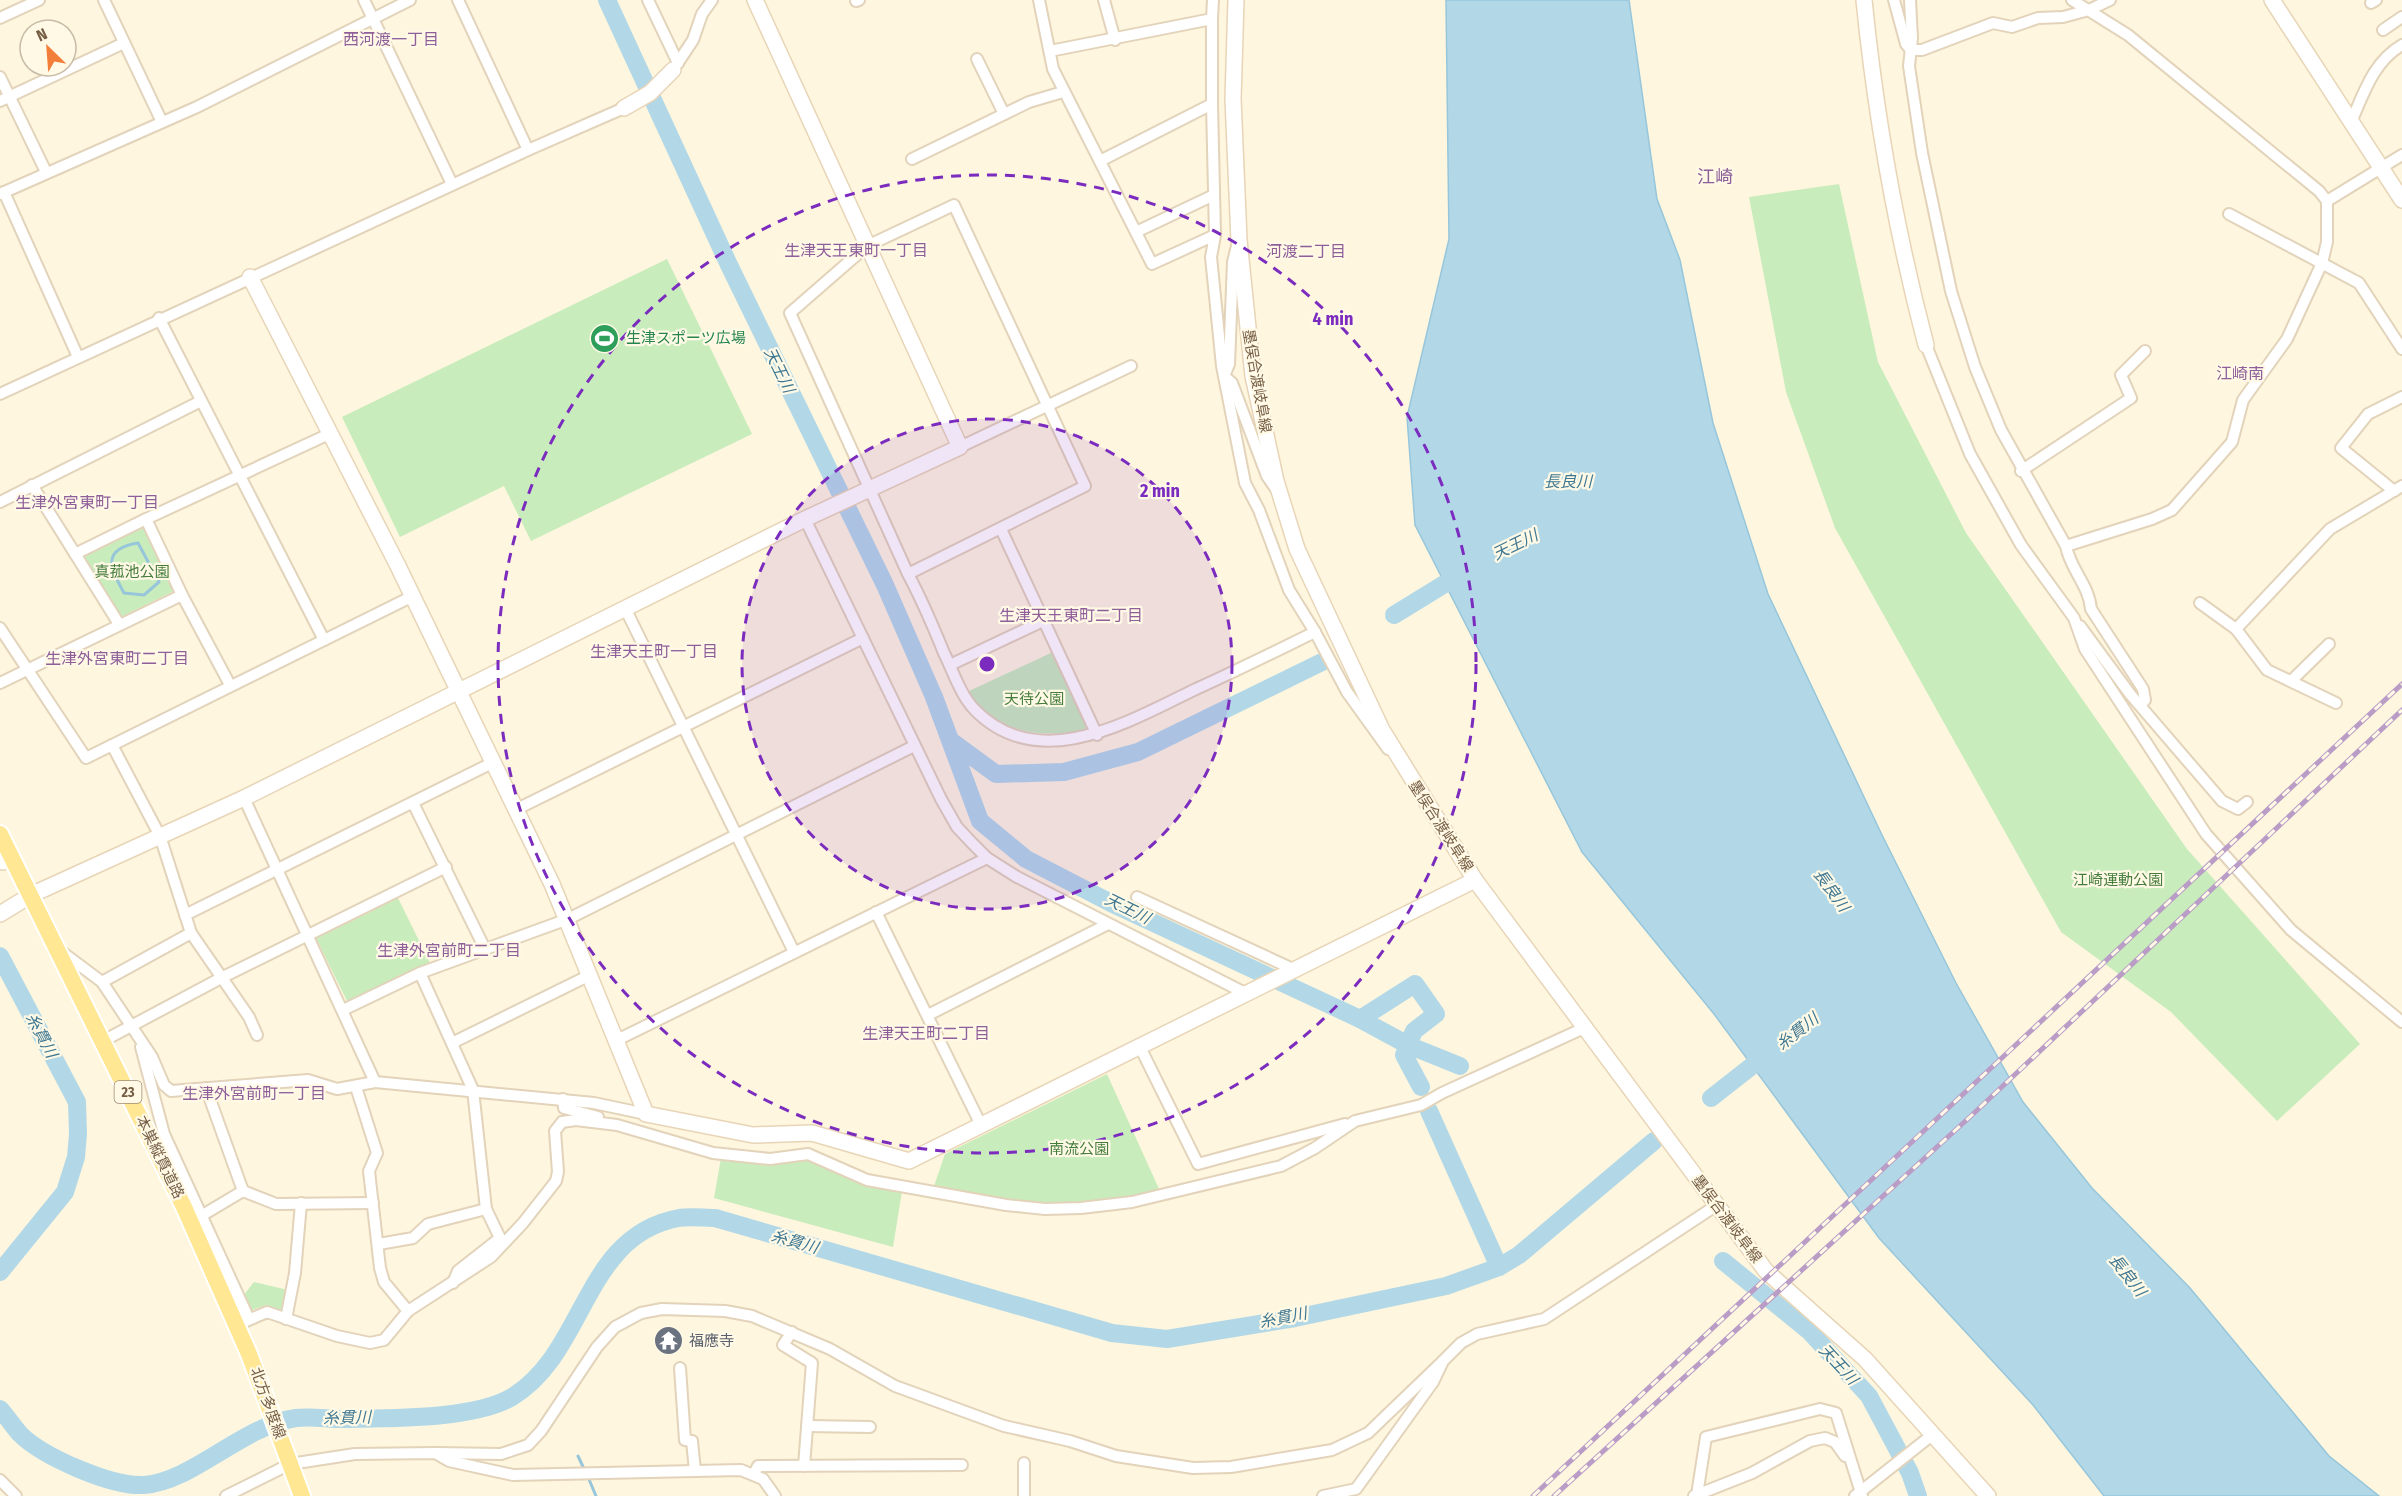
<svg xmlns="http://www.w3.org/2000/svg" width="2402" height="1496" viewBox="0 0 2402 1496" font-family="'Fira Sans Condensed','Noto Sans JP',sans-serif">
<rect width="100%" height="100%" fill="#fef6de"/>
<g fill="#c8ecbc">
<path d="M1839 184 1878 362 1966 533 2187 849 2360 1044 2277 1121 2171 1012 2061 932 1835 528 1786 392 1749 197Z"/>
<path d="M667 259 752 434 531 541 504 486 400 537 342 417Z"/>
<path d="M143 523 178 589 119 618 81 553Z"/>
<path d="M1053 652 1089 730C1039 738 999 735 967 692Z"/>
<path d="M398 898 430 963 348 1003 316 938Z"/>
<path d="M1107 1074 1159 1189C1084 1214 1009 1203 933 1189L945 1154Z"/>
<path d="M802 1157 902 1191 893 1247 714 1198 721 1158 769 1162Z"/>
<path d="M254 1282 288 1290 284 1308 279 1310 267 1305 249 1311 243 1296Z"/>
</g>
<path fill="#b2d8e8" stroke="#97c6db" stroke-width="1.5" d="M1446 0H1629L1657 199 1680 260 1713 423 1768 594 1882 835 1956 983 2023 1102 2092 1188 2190 1288 2329 1456 2379 1496H2104L2033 1405 1879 1238 1714 1014 1582 852 1415 525 1407 417 1449 239Z"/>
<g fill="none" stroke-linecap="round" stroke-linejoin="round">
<g stroke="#97c6db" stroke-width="3">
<path d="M138 543 159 582 144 595 124 593C110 568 101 549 138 543Z"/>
<path d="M578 1456 585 1471"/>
<path d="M588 1477 596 1496"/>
</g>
<g stroke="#b2d8e8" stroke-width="18">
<path d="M607 0 729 265 885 585 934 697 980 821 1026 859 1111 903 1360 1019 1408 1045 1460 1066"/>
<path d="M1394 615 1464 572"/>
<path d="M951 741 996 774 1064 772 1138 752 1324 661"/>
<path d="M0 956 77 1102 78 1134 76 1157 65 1192 0 1272"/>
<path d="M1360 1019 1415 984 1436 1014 1414 1031 1404 1055 1421 1087"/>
<path d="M1711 1098 1771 1051"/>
<path d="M1429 1111 1499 1267"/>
<path d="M1723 1261 1809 1331 1869 1396 1910 1473 1918 1496"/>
<path d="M0 1409C7 1417 13 1426 20 1434 43 1457 112 1487 144 1485 192 1482 242 1426 296 1418 311 1416 327 1419 342 1419 386 1418 474 1420 512 1397 586 1353 583 1235 679 1218 690 1216 704 1218 715 1218L1112 1333 1167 1339 1295 1318 1446 1286 1499 1267 1519 1255 1654 1141"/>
</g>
<defs>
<g id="street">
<path d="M104 0 162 122"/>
<path d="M364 0 452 184"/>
<path d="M458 0 528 150"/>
<path d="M648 0 678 63"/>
<path d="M1039 0 1053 69 1152 264 1215 235 1211 257 1222 366 1245 483 1259 510 1289 590 1315 632"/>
<path d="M1104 0 1115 40"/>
<path d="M1894 0 1906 44 1911 50H1922L1993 23 2012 27 2038 18 2063 17 2089 10 2110 0"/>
<path d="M1910 0 1912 38 1909 66 1922 153 1951 291 1975 367 2001 430 2066 546C2070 569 2089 585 2091 609L2143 689 2145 700 2140 705"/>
<path d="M856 1 859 0"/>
<path d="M2371 3 2376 0"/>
<path d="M0 18 39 0"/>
<path d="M2383 30 2402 17"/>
<path d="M1050 51 1212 19 1213 0"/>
<path d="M977 59 1004 114"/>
<path d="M673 70 693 40 702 14 712 0"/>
<path d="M0 77 46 172"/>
<path d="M0 101 124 43"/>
<path d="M1212 104 1215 235"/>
<path d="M2351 122C2364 93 2373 62 2402 45"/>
<path d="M912 159 1029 102 1063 92"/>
<path d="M1100 161 1212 104V19"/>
<path d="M4 192 78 357"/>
<path d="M0 194 197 107 410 0"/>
<path d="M2327 201 2402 155"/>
<path d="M2229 214 2359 283 2402 349"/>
<path d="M1136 232 1214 195"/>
<path d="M1237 246 1233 262 1229 364 1224 376 1232 383 1267 476 1276 489"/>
<path d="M159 318 324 640"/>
<path d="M1926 345 1970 454 2021 545 2074 618 2085 649 2206 834 2291 930 2402 1022"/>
<path d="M0 394 528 150 624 108"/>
<path d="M960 447 1131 366"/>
<path d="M2021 471 2131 398 2121 375 2145 351"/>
<path d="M32 485 119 624"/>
<path d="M2394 491 2341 448 2368 414 2402 397"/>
<path d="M0 502 201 401"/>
<path d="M805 519 941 799 957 827 972 843 987 858 1017 877 1245 993"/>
<path d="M1001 529 1097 735"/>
<path d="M2066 546 2152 519 2172 510 2232 442 2243 400 2287 339 2322 263 2327 242V201L2319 191 2128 35 2072 0"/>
<path d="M75 554 146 519"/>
<path d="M908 574 1085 486 954 205 867 246 790 313 908 574C922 600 933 626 944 653 953 671 960 694 974 709 1038 776 1130 721 1196 689 1236 671 1276 651 1315 632L1347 692 1388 749"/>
<path d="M2200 603 2236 629 2267 670 2336 703"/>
<path d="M625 608 794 952"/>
<path d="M2080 626 2130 694 2222 801 2238 809 2247 802"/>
<path d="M0 628 86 758 413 596"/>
<path d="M2236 629 2330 529 2402 486"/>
<path d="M950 665 1043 621"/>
<path d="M2291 681 2329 644"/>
<path d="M0 683 182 595"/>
<path d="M230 685 182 595 146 519 329 434"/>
<path d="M112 745 160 836 191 933 249 1017 257 1035"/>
<path d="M244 798 375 1082 594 1103 646 1114"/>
<path d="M413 803 485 949"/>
<path d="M515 810 863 638"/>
<path d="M1137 897 1293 969"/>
<path d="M876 912 981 1125"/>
<path d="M185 915 492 763"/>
<path d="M58 949 102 982 152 1057 164 1085 171 1091 308 1080 337 1089 375 1082"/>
<path d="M420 973 473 1090 486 1209 500 1238 458 1271 453 1283"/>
<path d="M102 982 191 933"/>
<path d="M343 1010 420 973 568 919 914 746"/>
<path d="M928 1015 1108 924"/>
<path d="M617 1040 987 858"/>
<path d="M103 1041 223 977 446 867"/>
<path d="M452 1043 590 975"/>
<path d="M1139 1045 1198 1164 1345 1124"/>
<path d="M141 1047 164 1134 249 1319"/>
<path d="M356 1087 377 1153 369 1171 380 1268 384 1282 408 1311"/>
<path d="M206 1088 243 1191 276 1204 373 1203"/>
<path d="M563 1099 564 1108 598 1117"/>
<path d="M201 1216 243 1191"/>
<path d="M379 1244 413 1238 428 1224 486 1209"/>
<path d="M286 1319 295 1273 301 1203"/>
<path d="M237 1325 267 1312 337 1336 370 1343 384 1340 408 1311 491 1257 523 1223 556 1181 558 1172 555 1131 562 1122 576 1120 617 1125 713 1153 770 1159 808 1154 867 1180 1006 1205 1045 1209 1081 1208 1132 1202 1281 1166 1315 1148 1355 1121 1421 1105 1442 1093 1584 1028"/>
<path d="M792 1332 783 1345 812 1363 804 1466"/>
<path d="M680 1368 685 1440 692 1441 695 1471"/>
<path d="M807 1426 870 1427"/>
<path d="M435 1453 501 1454 528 1445 541 1431 597 1347 615 1327 641 1313 662 1309 725 1311 752 1316 830 1349 895 1386 1004 1426 1070 1441 1116 1456 1193 1468 1231 1467 1332 1450 1368 1433 1443 1361"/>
<path d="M754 1474 758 1466 962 1465"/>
<path d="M0 1480 16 1496"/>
<path d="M1697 1495 1706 1437 1820 1409 1836 1413 1862 1496"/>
<path d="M226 1496 290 1464 355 1454 435 1453 449 1461 513 1475 741 1470 763 1479 775 1496"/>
<path d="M1024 1496V1463"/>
<path d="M1323 1496 1356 1489 1433 1382 1443 1361 1461 1343 1477 1334 1544 1319 1717 1205"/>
<path d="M1694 1496 1752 1473 1810 1441 1825 1438 1835 1442 1845 1456"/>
<path d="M1855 1496 1932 1435"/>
</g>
<g id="secondary">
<path d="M1236 0 1233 99 1239 240 1253 376 1276 481 1297 549 1382 730 1475 880 1766 1271 1865 1359 1988 1496"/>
<path d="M1864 0C1876 120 1895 227 1926 345"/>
<path d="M2272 0 2402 200"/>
<path d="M624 108 650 93 673 70"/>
<path d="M250 277 397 564 552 884 646 1114 753 1135 812 1133 909 1161 1475 880"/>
<path d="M0 861 3 862"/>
<path d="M0 914 31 895 244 798 805 519 960 447 755 0"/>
</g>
<path id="primary" d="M0 834 184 1207 249 1354 302 1496"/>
</defs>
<use href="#street" stroke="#e2d3ba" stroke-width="14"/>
<use href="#secondary" stroke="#e8d5b7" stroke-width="18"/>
<use href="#primary" stroke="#fff" stroke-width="20"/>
<use href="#street" stroke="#fff" stroke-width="10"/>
<use href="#secondary" stroke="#fff" stroke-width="15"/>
<use href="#primary" stroke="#ffe794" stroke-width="16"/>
<defs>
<g id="rail">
<path d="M1533 1496 2402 684"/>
<path d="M1554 1496 1972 1115 2402 710"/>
</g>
</defs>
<use href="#rail" stroke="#ba9dc7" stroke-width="5"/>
<use href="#rail" stroke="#fff9e6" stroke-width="3" stroke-dasharray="9" stroke-linecap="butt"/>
</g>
<circle cx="987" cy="664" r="245" fill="#7b2cbf" fill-opacity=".12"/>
<g fill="none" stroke="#7b2cbf" stroke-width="3" stroke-dasharray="10 8">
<circle cx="987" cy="664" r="245"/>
<circle cx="987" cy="664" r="489"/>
</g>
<defs>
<symbol id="stadium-disc" viewBox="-11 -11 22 22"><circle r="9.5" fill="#2e9e5b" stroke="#fff9e6"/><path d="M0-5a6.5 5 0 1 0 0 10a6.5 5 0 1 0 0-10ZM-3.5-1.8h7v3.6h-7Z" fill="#fff"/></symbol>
<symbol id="temple-disc" viewBox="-11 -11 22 22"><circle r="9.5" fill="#6b7280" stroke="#fff9e6"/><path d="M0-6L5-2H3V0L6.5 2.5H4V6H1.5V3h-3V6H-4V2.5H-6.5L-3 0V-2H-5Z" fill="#fff"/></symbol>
</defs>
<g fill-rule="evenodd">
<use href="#stadium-disc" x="588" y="322" width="33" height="33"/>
<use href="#temple-disc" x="652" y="1324" width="33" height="33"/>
</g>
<g text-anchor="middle" stroke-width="4.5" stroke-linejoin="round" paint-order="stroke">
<rect fill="#fff9e6" stroke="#9f8c75" stroke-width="1.5" x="114.5" y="1081" width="27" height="22" rx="4.5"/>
<g font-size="14" font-weight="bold" fill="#765e45">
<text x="128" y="1097">23</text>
</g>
<g font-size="15" fill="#27864d" stroke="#fff9e6" text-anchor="start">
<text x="626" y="343">生津スポーツ広場</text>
</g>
<g font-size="15" fill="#765e45" stroke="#fff9e6">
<text transform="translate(1257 381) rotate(80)" y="5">墨俣合渡岐阜線</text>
<text transform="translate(1441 826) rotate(57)" y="5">墨俣合渡岐阜線</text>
<text transform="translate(160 1157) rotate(64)" y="5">本巣縦貫道路</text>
<text transform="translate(1727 1219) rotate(53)" y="5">墨俣合渡岐阜線</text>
<text transform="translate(268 1403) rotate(70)" y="5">北方多度線</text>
</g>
<g font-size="15" fill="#457d3c" stroke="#fff9e6">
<text x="132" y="577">真菰池公園</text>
<text x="1034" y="704">天待公園</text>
<text x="2118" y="885">江崎運動公園</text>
<text x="1079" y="1154">南流公園</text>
</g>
<g font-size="15" fill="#5b616d" stroke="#fff9e6" text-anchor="start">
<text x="689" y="1346">福應寺</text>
</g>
<g font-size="16" fill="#8f5f9a" stroke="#fff9e6">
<text x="391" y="45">西河渡一丁目</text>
<text x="856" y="256">生津天王東町一丁目</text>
<text x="1306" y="257">河渡二丁目</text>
<text x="2240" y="379">江崎南</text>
<text x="87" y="508">生津外宮東町一丁目</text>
<text x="1071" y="621">生津天王東町二丁目</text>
<text x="654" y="657">生津天王町一丁目</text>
<text x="117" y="664">生津外宮東町二丁目</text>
<text x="449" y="956">生津外宮前町二丁目</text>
<text x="926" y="1039">生津天王町二丁目</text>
<text x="254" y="1099">生津外宮前町一丁目</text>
</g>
<g font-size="16" font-style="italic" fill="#3f7893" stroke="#fff9e6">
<text transform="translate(780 370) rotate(64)" y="6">天王川</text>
<text x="1568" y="487">長良川</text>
<text transform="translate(1515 544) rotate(-26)" y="6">天王川</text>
<text transform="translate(1832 890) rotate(54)" y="6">長良川</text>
<text transform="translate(1128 908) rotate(26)" y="6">天王川</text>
<text transform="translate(1797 1031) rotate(-38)" y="6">糸貫川</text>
<text transform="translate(42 1035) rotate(62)" y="6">糸貫川</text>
<text transform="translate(795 1241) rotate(16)" y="6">糸貫川</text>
<text transform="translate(2128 1275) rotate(52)" y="6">長良川</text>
<text transform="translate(1283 1317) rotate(-11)" y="6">糸貫川</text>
<text transform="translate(1839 1364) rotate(47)" y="6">天王川</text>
<text transform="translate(347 1417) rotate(-1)" y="6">糸貫川</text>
</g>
<g font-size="18" fill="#8f5f9a" stroke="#fff9e6">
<text x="1715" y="183">江崎</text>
</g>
</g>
<circle cx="987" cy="664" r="9" fill="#7b2cbf" stroke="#fff9e6" stroke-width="3"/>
<g font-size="18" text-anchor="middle" font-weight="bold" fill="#7b2cbf" stroke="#fff9e6" stroke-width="4.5" stroke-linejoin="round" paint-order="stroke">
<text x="1333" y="325">4 min</text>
<text x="1160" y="497">2 min</text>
</g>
<g transform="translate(48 48) rotate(335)"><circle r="28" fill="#fff9e6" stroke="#c8bba6" stroke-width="1.5"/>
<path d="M0-4.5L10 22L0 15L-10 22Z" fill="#f27e39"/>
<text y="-9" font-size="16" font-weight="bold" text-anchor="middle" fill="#765e45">N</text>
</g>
</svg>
